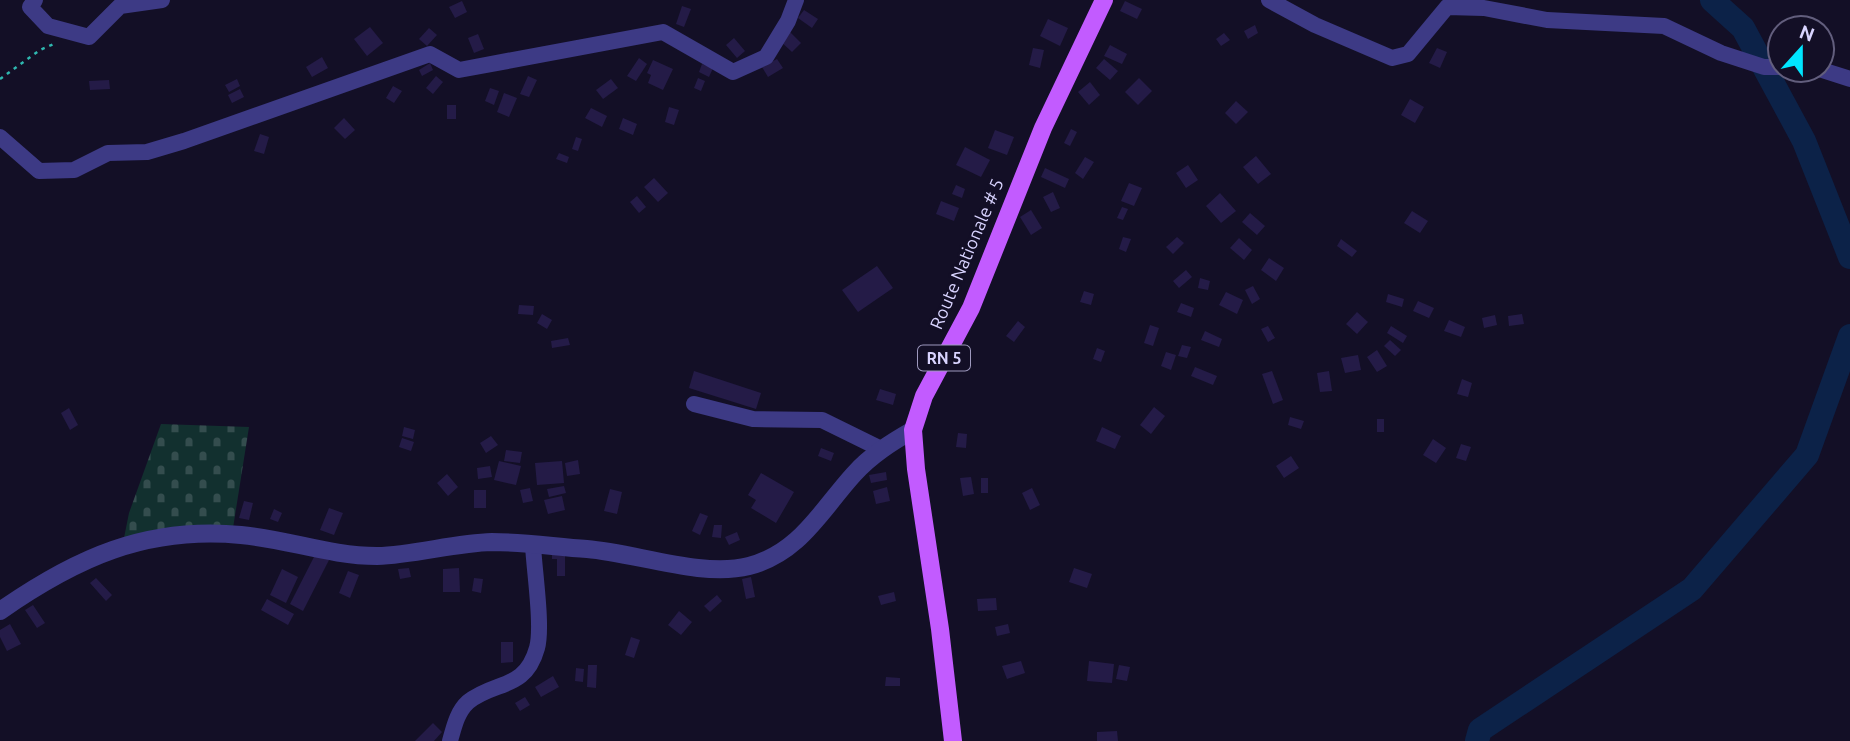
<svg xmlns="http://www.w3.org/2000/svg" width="1850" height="741" viewBox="0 0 1850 741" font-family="Ubuntu,sans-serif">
<defs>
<pattern id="cemetery-stones" width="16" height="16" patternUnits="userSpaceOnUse" patternTransform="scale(1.75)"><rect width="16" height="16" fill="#12302f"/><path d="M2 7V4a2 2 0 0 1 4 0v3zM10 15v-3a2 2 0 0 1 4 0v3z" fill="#344d4e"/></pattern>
</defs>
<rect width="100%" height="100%" fill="#130f26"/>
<path fill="url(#cemetery-stones)" d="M161 424 249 427 233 528 124 538 129 513Z"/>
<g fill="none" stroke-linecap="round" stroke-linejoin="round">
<g stroke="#0c2248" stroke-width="24">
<path d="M1712 0 1743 28 1804 141 1850 257"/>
<path d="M1477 741 1480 730 1692 589 1807 455 1850 336"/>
</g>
</g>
<g fill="#241b47">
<path d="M462 1 467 12 455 18 449 7Z"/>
<path d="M1125 1 1142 9 1137 19 1120 11Z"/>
<path d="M682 6 691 9 684 27 676 24Z"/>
<path d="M804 10 818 19 812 28 798 18Z"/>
<path d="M1048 19 1068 28 1060 46 1040 36Z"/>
<path d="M1255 25 1258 33 1248 39 1244 31Z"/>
<path d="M370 27 383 43 367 56 354 39Z"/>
<path d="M429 28 437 35 427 46 419 39Z"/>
<path d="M789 31 801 43 792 52 780 41Z"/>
<path d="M1224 33 1230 40 1221 46 1216 39Z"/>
<path d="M478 34 484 49 474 53 468 38Z"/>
<path d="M734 38 745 51 737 58 726 45Z"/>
<path d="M1110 45 1127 54 1122 64 1104 56Z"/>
<path d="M1033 48 1044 50 1040 68 1029 65Z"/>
<path d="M1437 48 1447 52 1440 68 1429 63Z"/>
<path d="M322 57 328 68 312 77 306 67Z"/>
<path d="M639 58 647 64 636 81 627 76Z"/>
<path d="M777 59 783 68 768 77 762 67Z"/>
<path d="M1104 59 1118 71 1110 80 1096 68Z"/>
<path d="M653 60 673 69 663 90 648 83 651 75 647 73Z"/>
<path d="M430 63 433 70 422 76 419 70Z"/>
<path d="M702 64 713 68 709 77 699 72Z"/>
<path d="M436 76 443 82 433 94 426 88Z"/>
<path d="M528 76 537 80 529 97 520 94Z"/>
<path d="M698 78 705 81 701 91 694 88Z"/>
<path d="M1139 78 1152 91 1138 105 1125 92Z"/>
<path d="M237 79 240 86 229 92 225 85Z"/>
<path d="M611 79 618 88 603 99 596 90Z"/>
<path d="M109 80 110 89 90 90 89 81Z"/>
<path d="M1090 82 1100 95 1089 105 1078 92Z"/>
<path d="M393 86 402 91 394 103 386 98Z"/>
<path d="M490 88 499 91 494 105 485 101Z"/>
<path d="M240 89 244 97 232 103 228 95Z"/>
<path d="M504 93 517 98 509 117 497 112Z"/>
<path d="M1410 99 1424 107 1415 123 1401 115Z"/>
<path d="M1236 101 1248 112 1236 124 1225 113Z"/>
<rect x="447" y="105" width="9" height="14"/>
<path d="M669 107 679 110 674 125 665 122Z"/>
<path d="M591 108 607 116 602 127 585 118Z"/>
<path d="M344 118 355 130 345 139 334 128Z"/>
<path d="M623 118 637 124 633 135 619 129Z"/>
<path d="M1071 129 1077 132 1070 146 1064 143Z"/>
<path d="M995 130 1014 137 1007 155 988 148Z"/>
<path d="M260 134 269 137 264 154 254 151Z"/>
<path d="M576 137 582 139 578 151 572 149Z"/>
<path d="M965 147 990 160 981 177 956 165Z"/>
<path d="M559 153 569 157 567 163 556 159Z"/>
<path d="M1256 156 1271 174 1258 184 1243 167Z"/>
<path d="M1085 157 1094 162 1083 179 1075 173Z"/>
<path d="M1188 165 1198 180 1186 188 1176 173Z"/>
<path d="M1045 168 1069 179 1065 188 1041 177Z"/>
<path d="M654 178 668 193 658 202 644 187Z"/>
<path d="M1129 183 1142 188 1134 206 1121 201Z"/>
<path d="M956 185 965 189 962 198 952 194Z"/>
<path d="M1053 192 1060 208 1051 212 1043 197Z"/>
<path d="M1220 193 1236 211 1221 223 1206 206Z"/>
<path d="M637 196 646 207 639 213 630 202Z"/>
<path d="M941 201 959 208 954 221 936 214Z"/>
<path d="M1122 207 1128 209 1123 220 1117 218Z"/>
<path d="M1031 210 1042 228 1031 235 1020 217Z"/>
<path d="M1412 211 1428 221 1420 233 1404 223Z"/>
<path d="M1250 213 1265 226 1257 235 1242 222Z"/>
<path d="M1123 237 1131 239 1126 252 1119 249Z"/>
<path d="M1177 237 1184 243 1173 254 1166 247Z"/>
<path d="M1239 238 1252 250 1244 260 1230 248Z"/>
<path d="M1341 239 1357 251 1352 257 1337 246Z"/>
<path d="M1269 258 1284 268 1276 281 1261 270Z"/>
<path d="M877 266 893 288 858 312 842 290Z"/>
<path d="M1186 270 1192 277 1179 288 1173 281Z"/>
<path d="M1200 278 1210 281 1208 290 1198 288Z"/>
<path d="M1253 286 1260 299 1252 304 1245 290Z"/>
<path d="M1084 291 1094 294 1091 305 1080 302Z"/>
<path d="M1226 292 1243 300 1237 314 1219 305Z"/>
<path d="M1388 294 1404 299 1402 307 1386 302Z"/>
<path d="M1418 301 1434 308 1429 318 1413 311Z"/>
<path d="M1181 303 1194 308 1191 317 1177 312Z"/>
<path d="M519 305 534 306 533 315 518 314Z"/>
<path d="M1357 312 1368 322 1357 334 1346 324Z"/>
<path d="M542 314 552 320 547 329 537 323Z"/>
<path d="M1522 314 1524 324 1509 326 1508 316Z"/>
<path d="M1495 315 1497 325 1484 328 1482 318Z"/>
<path d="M1449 320 1465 327 1461 337 1444 331Z"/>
<path d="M1018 321 1025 327 1014 342 1006 336Z"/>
<path d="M1150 325 1159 328 1153 346 1144 343Z"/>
<path d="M1268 326 1275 338 1268 342 1261 329Z"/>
<path d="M1391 326 1407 336 1403 343 1387 333Z"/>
<path d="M1205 331 1222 339 1219 347 1201 340Z"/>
<path d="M568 338 570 345 552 348 551 341Z"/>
<path d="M1390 340 1401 350 1395 356 1384 346Z"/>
<path d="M1182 345 1191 347 1187 358 1178 356Z"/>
<path d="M1097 348 1105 351 1101 362 1093 359Z"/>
<path d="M1377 350 1387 366 1377 372 1367 357Z"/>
<path d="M1166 352 1176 355 1171 370 1161 366Z"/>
<path d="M1358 355 1361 370 1345 373 1341 358Z"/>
<path d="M1195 367 1217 376 1213 385 1191 376Z"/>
<path d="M694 371 761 393 756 409 689 388Z"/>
<path d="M1272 371 1283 400 1273 404 1262 374Z"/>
<path d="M1329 371 1332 391 1320 392 1317 373Z"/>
<path d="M1462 379 1472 383 1468 397 1457 394Z"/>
<path d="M880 389 896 394 893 405 876 400Z"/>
<path d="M1154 407 1165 416 1151 434 1140 425Z"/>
<path d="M69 408 78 425 70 430 61 413Z"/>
<path d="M1290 417 1304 421 1301 429 1288 425Z"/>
<rect x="1377" y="419" width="7" height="13"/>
<path d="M404 427 415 430 413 439 402 436Z"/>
<path d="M1102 427 1121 436 1115 449 1096 441Z"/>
<path d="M958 433 967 434 966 448 956 447Z"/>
<path d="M491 436 498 445 486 453 480 443Z"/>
<path d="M402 438 414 442 411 451 399 447Z"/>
<path d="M1433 439 1446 448 1436 463 1423 455Z"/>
<path d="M1461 444 1471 447 1466 461 1456 458Z"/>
<path d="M821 448 834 453 831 461 818 456Z"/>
<path d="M506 450 522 452 520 463 504 461Z"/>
<path d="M1291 456 1299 468 1284 478 1276 466Z"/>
<path d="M578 460 580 474 567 476 565 463Z"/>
<path d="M499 461 521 466 516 485 494 480Z"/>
<path d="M562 461 564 483 537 485 535 463Z"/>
<path d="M490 466 492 477 478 479 477 468Z"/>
<path d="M886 472 887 480 871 483 869 475Z"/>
<path d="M761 473 794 492 776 523 751 508 756 500 748 495Z"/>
<path d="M447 474 458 487 448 496 437 483Z"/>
<path d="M971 477 974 494 963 496 960 478Z"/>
<rect x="981" y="478" width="7" height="15"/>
<path d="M564 486 566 493 549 497 547 489Z"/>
<path d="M887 487 890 501 876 504 873 491Z"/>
<path d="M530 488 533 501 523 503 520 490Z"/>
<path d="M1032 488 1040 505 1030 510 1022 493Z"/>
<path d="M610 489 622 492 617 514 604 511Z"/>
<rect x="474" y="490" width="12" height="18"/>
<path d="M562 496 565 510 548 514 544 500Z"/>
<path d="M244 501 253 503 249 520 239 518Z"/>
<path d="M329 508 343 513 334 535 320 530Z"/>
<path d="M274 509 282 513 278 522 270 519Z"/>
<path d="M700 513 708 516 700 535 692 531Z"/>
<path d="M714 525H722L721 538 712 537Z"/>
<path d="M737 532 740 540 729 545 725 537Z"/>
<path d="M316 553 329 560 303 611 290 604Z"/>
<path d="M552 555H565V576H557V559H552Z"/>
<path d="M409 568 411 577 400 579 398 569Z"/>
<path d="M459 568 460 592H443V569Z"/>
<path d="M1074 568 1092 574 1087 588 1069 582Z"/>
<path d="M282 569 298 577 286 603 270 595Z"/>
<path d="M348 571 359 575 350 598 339 593Z"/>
<path d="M751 577 755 597 746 599 742 579Z"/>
<path d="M96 578 112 595 106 601 90 583Z"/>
<path d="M474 578 483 579 481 593 472 591Z"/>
<path d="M894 592 896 601 881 605 878 596Z"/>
<path d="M717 595 722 601 710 612 704 606Z"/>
<path d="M996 598 997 610 978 611 977 599Z"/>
<path d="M267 599 294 614 288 625 261 610Z"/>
<path d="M33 605 45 623 37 628 25 610Z"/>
<path d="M679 611 692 622 681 635 668 625Z"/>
<path d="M10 624 21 644 7 651 0 637V630Z"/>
<path d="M1008 624 1010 633 997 636 995 627Z"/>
<path d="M631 637 640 640 634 658 625 655Z"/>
<path d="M501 642H513V662L501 663Z"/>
<path d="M1021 661 1025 673 1007 679 1002 666Z"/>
<path d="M1089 661 1114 664 1112 683 1087 681Z"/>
<path d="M588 665H597L596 688 587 687Z"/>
<path d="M1119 665 1130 667 1127 681 1116 679Z"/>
<path d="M576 668 584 669 583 682 575 681Z"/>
<path d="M553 676 559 687 541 697 535 687Z"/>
<path d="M886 677 900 678V686H885Z"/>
<path d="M525 697 530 705 520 711 515 703Z"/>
<path d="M433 723 442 732 434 741H415Z"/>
<path d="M1117 731 1118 741H1097V732Z"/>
</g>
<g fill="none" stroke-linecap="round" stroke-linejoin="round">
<path stroke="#2fb8b0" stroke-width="2.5" stroke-dasharray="3.5 5" stroke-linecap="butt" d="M0 79 40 50 56 43"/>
<g stroke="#3d3a85" stroke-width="16">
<path d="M35 0 30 7 48 26 89 37 120 6 162 0"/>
<path d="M1269 0 1315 25 1392 58 1408 54 1447 7 1484 8 1547 20 1664 26 1721 53 1764 67H1780"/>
<path d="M1822 70 1850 79"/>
<path d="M0 137 39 171 74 170 108 153 147 152 184 141 430 54 459 70 663 32 733 72 766 57 788 21 796 0"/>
<path d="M694 404 753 419 822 420 881 449"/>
<path d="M450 741C454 727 457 712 468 702 495 680 525 691 537 648 543 627 534 569 533 545"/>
</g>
<path stroke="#3d3a85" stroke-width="18" d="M0 611C76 558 146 526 241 535 287 539 330 556 377 556 415 555 454 543 492 542 524 542 556 547 587 549 636 553 702 578 749 566 800 553 822 509 854 474 871 455 892 442 913 430"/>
<path stroke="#c25bff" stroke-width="18" d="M953 741 940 629 916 469 913 430 924 396 971 308 1043 128 1104 0"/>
</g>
<g text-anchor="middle" stroke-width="5" stroke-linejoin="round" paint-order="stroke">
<rect fill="#130f26" stroke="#9e99be" stroke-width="2" x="918" y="345.5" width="52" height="25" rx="5"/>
<g font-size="16" font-weight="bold" fill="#d9d4ff">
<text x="944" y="364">RN 5</text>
</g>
<g font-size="18" fill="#d9d4ff" stroke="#130f26">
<text transform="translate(967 254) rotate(-67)" y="6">Route Nationale # 5</text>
</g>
</g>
<g transform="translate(1801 49) rotate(21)"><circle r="33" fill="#130f26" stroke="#625e7d" stroke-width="2"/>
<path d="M0-5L12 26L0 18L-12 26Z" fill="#00e5ff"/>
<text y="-10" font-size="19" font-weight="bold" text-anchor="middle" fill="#d9d4ff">N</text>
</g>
</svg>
